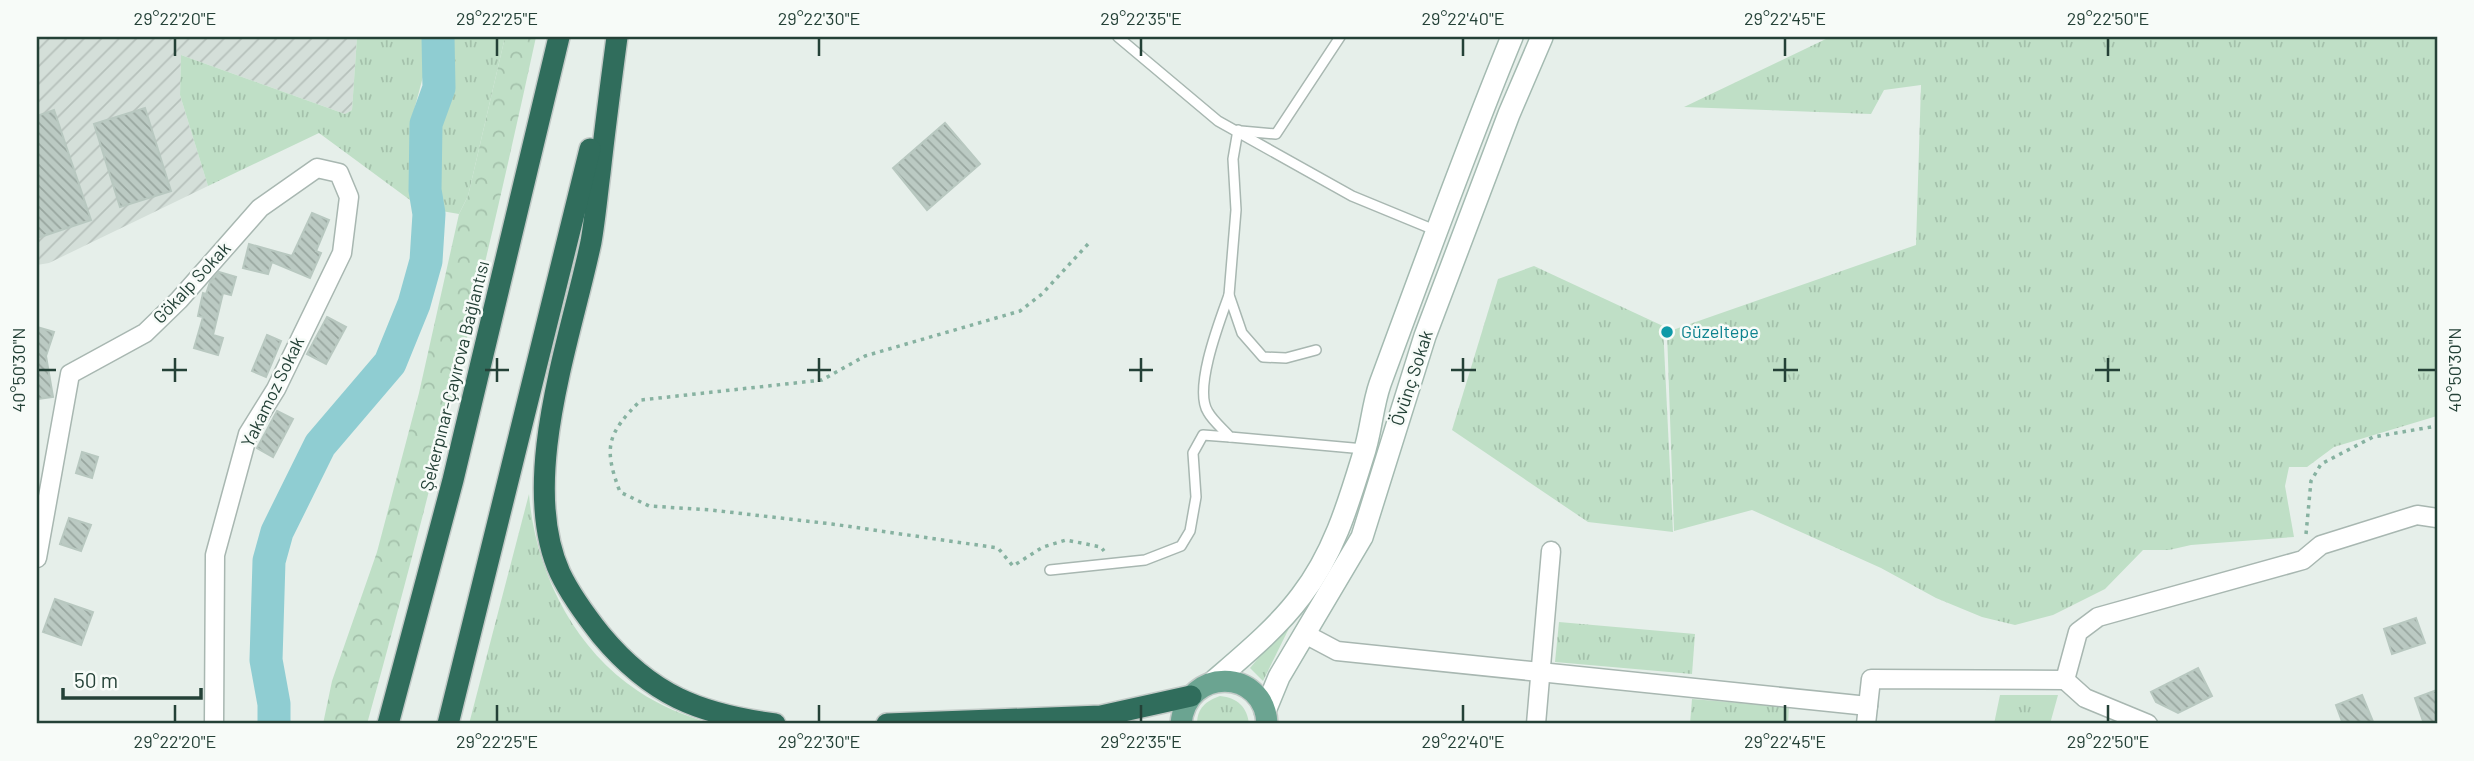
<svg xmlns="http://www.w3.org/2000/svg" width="2474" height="761" viewBox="0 0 2474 761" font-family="Barlow,sans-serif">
<defs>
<pattern id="industrial-furrows" width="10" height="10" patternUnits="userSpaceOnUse" patternTransform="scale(1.75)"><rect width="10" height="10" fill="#d4dfd9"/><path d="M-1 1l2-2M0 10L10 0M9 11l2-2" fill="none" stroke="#b6c1bb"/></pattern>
<pattern id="grass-tufts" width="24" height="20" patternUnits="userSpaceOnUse" patternTransform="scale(1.75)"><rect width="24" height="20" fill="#bfdfc6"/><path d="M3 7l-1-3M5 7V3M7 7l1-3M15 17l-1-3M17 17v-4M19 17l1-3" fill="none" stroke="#a4c1ab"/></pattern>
<pattern id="forest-crowns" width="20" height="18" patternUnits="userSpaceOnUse" patternTransform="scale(1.75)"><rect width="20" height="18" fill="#bfdfc6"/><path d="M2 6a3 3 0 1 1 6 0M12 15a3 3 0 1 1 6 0" fill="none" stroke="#a4c1ab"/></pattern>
<pattern id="building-back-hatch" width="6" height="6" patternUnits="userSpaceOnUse" patternTransform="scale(1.75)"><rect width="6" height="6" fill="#bbcac3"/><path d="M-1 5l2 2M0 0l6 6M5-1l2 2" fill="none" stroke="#98a69f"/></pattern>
</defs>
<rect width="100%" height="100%" fill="#e6efea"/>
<path fill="url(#industrial-furrows)" d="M37 37H357L352 110 345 114 181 55 180 95 208 186 49 263 37 265Z"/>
<g fill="url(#grass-tufts)">
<path d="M357 37H427L428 58 413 114 410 200 319 133 208 186 180 95 181 55 345 114 352 110Z"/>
<path d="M448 37H505L468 196 459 214 430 209 432 143 447 81Z"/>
<path d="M1830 37H2437V416L2334 447 2307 467H2289L2285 486 2294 537 2191 545 2169 550H2143L2105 589 2053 615 2015 625 1982 617 1936 598 1881 568 1752 510 1674 531 1667 332 1916 245 1921 85 1884 90 1871 114 1684 107Z"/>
<path d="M1534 266 1663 326 1673 532 1588 522 1452 430 1498 279Z"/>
<path d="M529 494C535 570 573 648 638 691 660 706 686 716 712 724H469Z"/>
<path d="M1297 612 1263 681 1250 668Z"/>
<path d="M1559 622 1695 634 1692 674 1555 662Z"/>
<path d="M2000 695H2058L2050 724H1994Z"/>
<path d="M1220 696C1238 698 1247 707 1249 724H1197C1197 708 1206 701 1220 696Z"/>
<path d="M1692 699 1789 707 1788 724H1690Z"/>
</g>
<path fill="url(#forest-crowns)" d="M505 37H536C486 267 430 497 367 724H323L332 681 377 552 419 393 459 214 468 196Z"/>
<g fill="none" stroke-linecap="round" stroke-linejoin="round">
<path stroke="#8fcdd2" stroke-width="33" d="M274 724V704L266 660 269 561 277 532 320 445 390 363 414 304 426 261 429 214 425 190 426 124 439 88 438 37"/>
</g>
<g fill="url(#building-back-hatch)" stroke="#b8c8c0" stroke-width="2">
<path d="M145 108 171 191 120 207 94 124Z"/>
<path d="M54 110 91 220 37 238V116Z"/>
<path d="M945 123 980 164 927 210 893 168Z"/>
<path d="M312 213 329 220 316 251 321 253 310 278 272 262 268 274 243 268 249 244 292 256Z"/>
<path d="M219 272 236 277 231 295 223 293 213 335 223 338 218 355 194 348 203 317 198 316 203 293 206 294 210 282Z"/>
<path d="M327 317 346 327 326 364 307 354Z"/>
<path d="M37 327 54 332 46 356 53 397 37 399Z"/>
<path d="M267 335 281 341 266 377 252 371Z"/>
<path d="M277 411 293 419 273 457 257 448Z"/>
<path d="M82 452 98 457 92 478 76 473Z"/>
<path d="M69 518 91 525 81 551 60 544Z"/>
<path d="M55 599 93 612 81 645 43 632Z"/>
<path d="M2416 618 2425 643 2392 654 2384 629Z"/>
<path d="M2198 668 2212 696 2178 713 2156 702 2151 692Z"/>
<path d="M2437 690V722L2424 724 2415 698Z"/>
<path d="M2362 695 2374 724H2343L2336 705Z"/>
</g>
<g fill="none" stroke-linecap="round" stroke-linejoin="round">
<defs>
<g id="lane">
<path d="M1118 37 1218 121 1352 196 1437 231"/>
<path d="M1238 130 1233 159 1236 210 1229 295 1242 333 1263 357 1286 358 1316 350"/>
<path d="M1241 131 1276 134 1340 37"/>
<path d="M1229 295C1220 320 1193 389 1208 412 1213 421 1223 429 1230 437L1364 449"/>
<path d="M1050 570 1145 560 1181 546 1190 531 1196 497 1193 453 1203 435 1230 437"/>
</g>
<g id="street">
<path d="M37 558 70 374 145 333 179 300 260 208 317 168 339 173 349 197 342 253 276 389 248 434 215 555 214 724"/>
<path d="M1305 634 1337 651 1868 706"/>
<path d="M2065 680 2085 698 2148 724"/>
<path d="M1536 724 1551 551"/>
<path d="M1866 724 1871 679 2065 680 2078 632 2098 617 2303 560 2321 545 2417 515 2437 518"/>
</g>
<g id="secondary">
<path d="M1214 681C1244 655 1277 628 1301 596 1333 555 1348 505 1363 456 1371 433 1372 407 1380 384 1423 268 1465 151 1512 37"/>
<path d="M1265 711 1279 677 1362 537 1425 336 1509 114 1542 37"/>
</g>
<path id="primary" d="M1181 724C1186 666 1265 668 1267 724"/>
<g id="highway">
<path d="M617 37C611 82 605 128 600 173 597 196 595 219 591 242 571 338 518 481 560 573 571 596 586 616 601 635 651 695 699 714 775 724"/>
<path d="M388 724 453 480 559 37"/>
<path d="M448 724 590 149"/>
<path d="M887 724 1101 716 1191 696"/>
</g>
</defs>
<use href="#lane" stroke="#a8b7b1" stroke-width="12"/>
<use href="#street" stroke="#a8b7b1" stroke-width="21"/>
<use href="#secondary" stroke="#a4bab1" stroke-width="24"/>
<use href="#primary" stroke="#c2cac7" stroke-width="24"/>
<use href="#highway" stroke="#c2cac7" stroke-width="24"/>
<g stroke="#87b2a1" stroke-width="3.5" stroke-dasharray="3.5 5" stroke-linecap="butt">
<path d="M1088 244 1042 294 1020 311 865 356 822 380 641 400C607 434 603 447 620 492L649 506 711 510 832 524 998 548 1013 566 1043 547 1066 540 1101 547 1104 551"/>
<path d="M2306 534 2311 481 2321 464 2373 437 2437 426"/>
</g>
<use href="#lane" stroke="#fff" stroke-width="9"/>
<use href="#street" stroke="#fff" stroke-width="18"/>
<use href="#secondary" stroke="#fff" stroke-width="21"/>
<use href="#primary" stroke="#6ba491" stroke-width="21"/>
<use href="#highway" stroke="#306d5c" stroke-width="21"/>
</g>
<path fill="none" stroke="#244137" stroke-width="2.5" d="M175 38V56M497 38V56M819 38V56M1141 38V56M1463 38V56M1785 38V56M2108 38V56M175 358V382M497 358V382M819 358V382M1141 358V382M1463 358V382M1785 358V382M2108 358V382M38 370H56M162 370H187M485 370H509M807 370H831M1129 370H1153M1451 370H1476M1773 370H1798M2095 370H2120M2418 370H2436M175 705V722M497 705V722M819 705V722M1141 705V722M1463 705V722M1785 705V722M2108 705V722"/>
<circle fill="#0f9aa8" stroke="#f7fbf8" stroke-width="2.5" cx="1667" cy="332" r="7"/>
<g text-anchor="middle" stroke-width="5" stroke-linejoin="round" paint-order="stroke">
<g font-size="18" fill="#244137" stroke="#f7fbf8">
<text transform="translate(192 283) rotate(-47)" y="6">Gökalp Sokak</text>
<text transform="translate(455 376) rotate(-76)" y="6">Şekerpınar-Çayırova Bağlantısı</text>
<text transform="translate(1412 378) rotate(-72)" y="6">Övünç Sokak</text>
<text transform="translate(273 392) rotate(-64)" y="6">Yakamoz Sokak</text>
</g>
<g font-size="18" fill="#0d838f" stroke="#f7fbf8" text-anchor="start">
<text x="1681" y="338">Güzeltepe</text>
</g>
</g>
<rect width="2474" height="761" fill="none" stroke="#f7fbf8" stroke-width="77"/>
<path d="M63 688v10h138v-10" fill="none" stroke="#244137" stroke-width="3.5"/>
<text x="74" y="688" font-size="21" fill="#244137" stroke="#f7fbf8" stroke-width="5" paint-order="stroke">50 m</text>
<rect x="38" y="38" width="2398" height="684" fill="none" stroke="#244137" stroke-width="2.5"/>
<g font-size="18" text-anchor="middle" fill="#244137">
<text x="175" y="25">29°22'20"E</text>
<text x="497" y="25">29°22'25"E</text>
<text x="819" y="25">29°22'30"E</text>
<text x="1141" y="25">29°22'35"E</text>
<text x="1463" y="25">29°22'40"E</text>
<text x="1785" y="25">29°22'45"E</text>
<text x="2108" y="25">29°22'50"E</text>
<text transform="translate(19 370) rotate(-90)" y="6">40°50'30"N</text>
<text transform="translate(2455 370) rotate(-90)" y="6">40°50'30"N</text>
<text x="175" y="748">29°22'20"E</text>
<text x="497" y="748">29°22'25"E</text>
<text x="819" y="748">29°22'30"E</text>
<text x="1141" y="748">29°22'35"E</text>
<text x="1463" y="748">29°22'40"E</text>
<text x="1785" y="748">29°22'45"E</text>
<text x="2108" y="748">29°22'50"E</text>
</g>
</svg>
